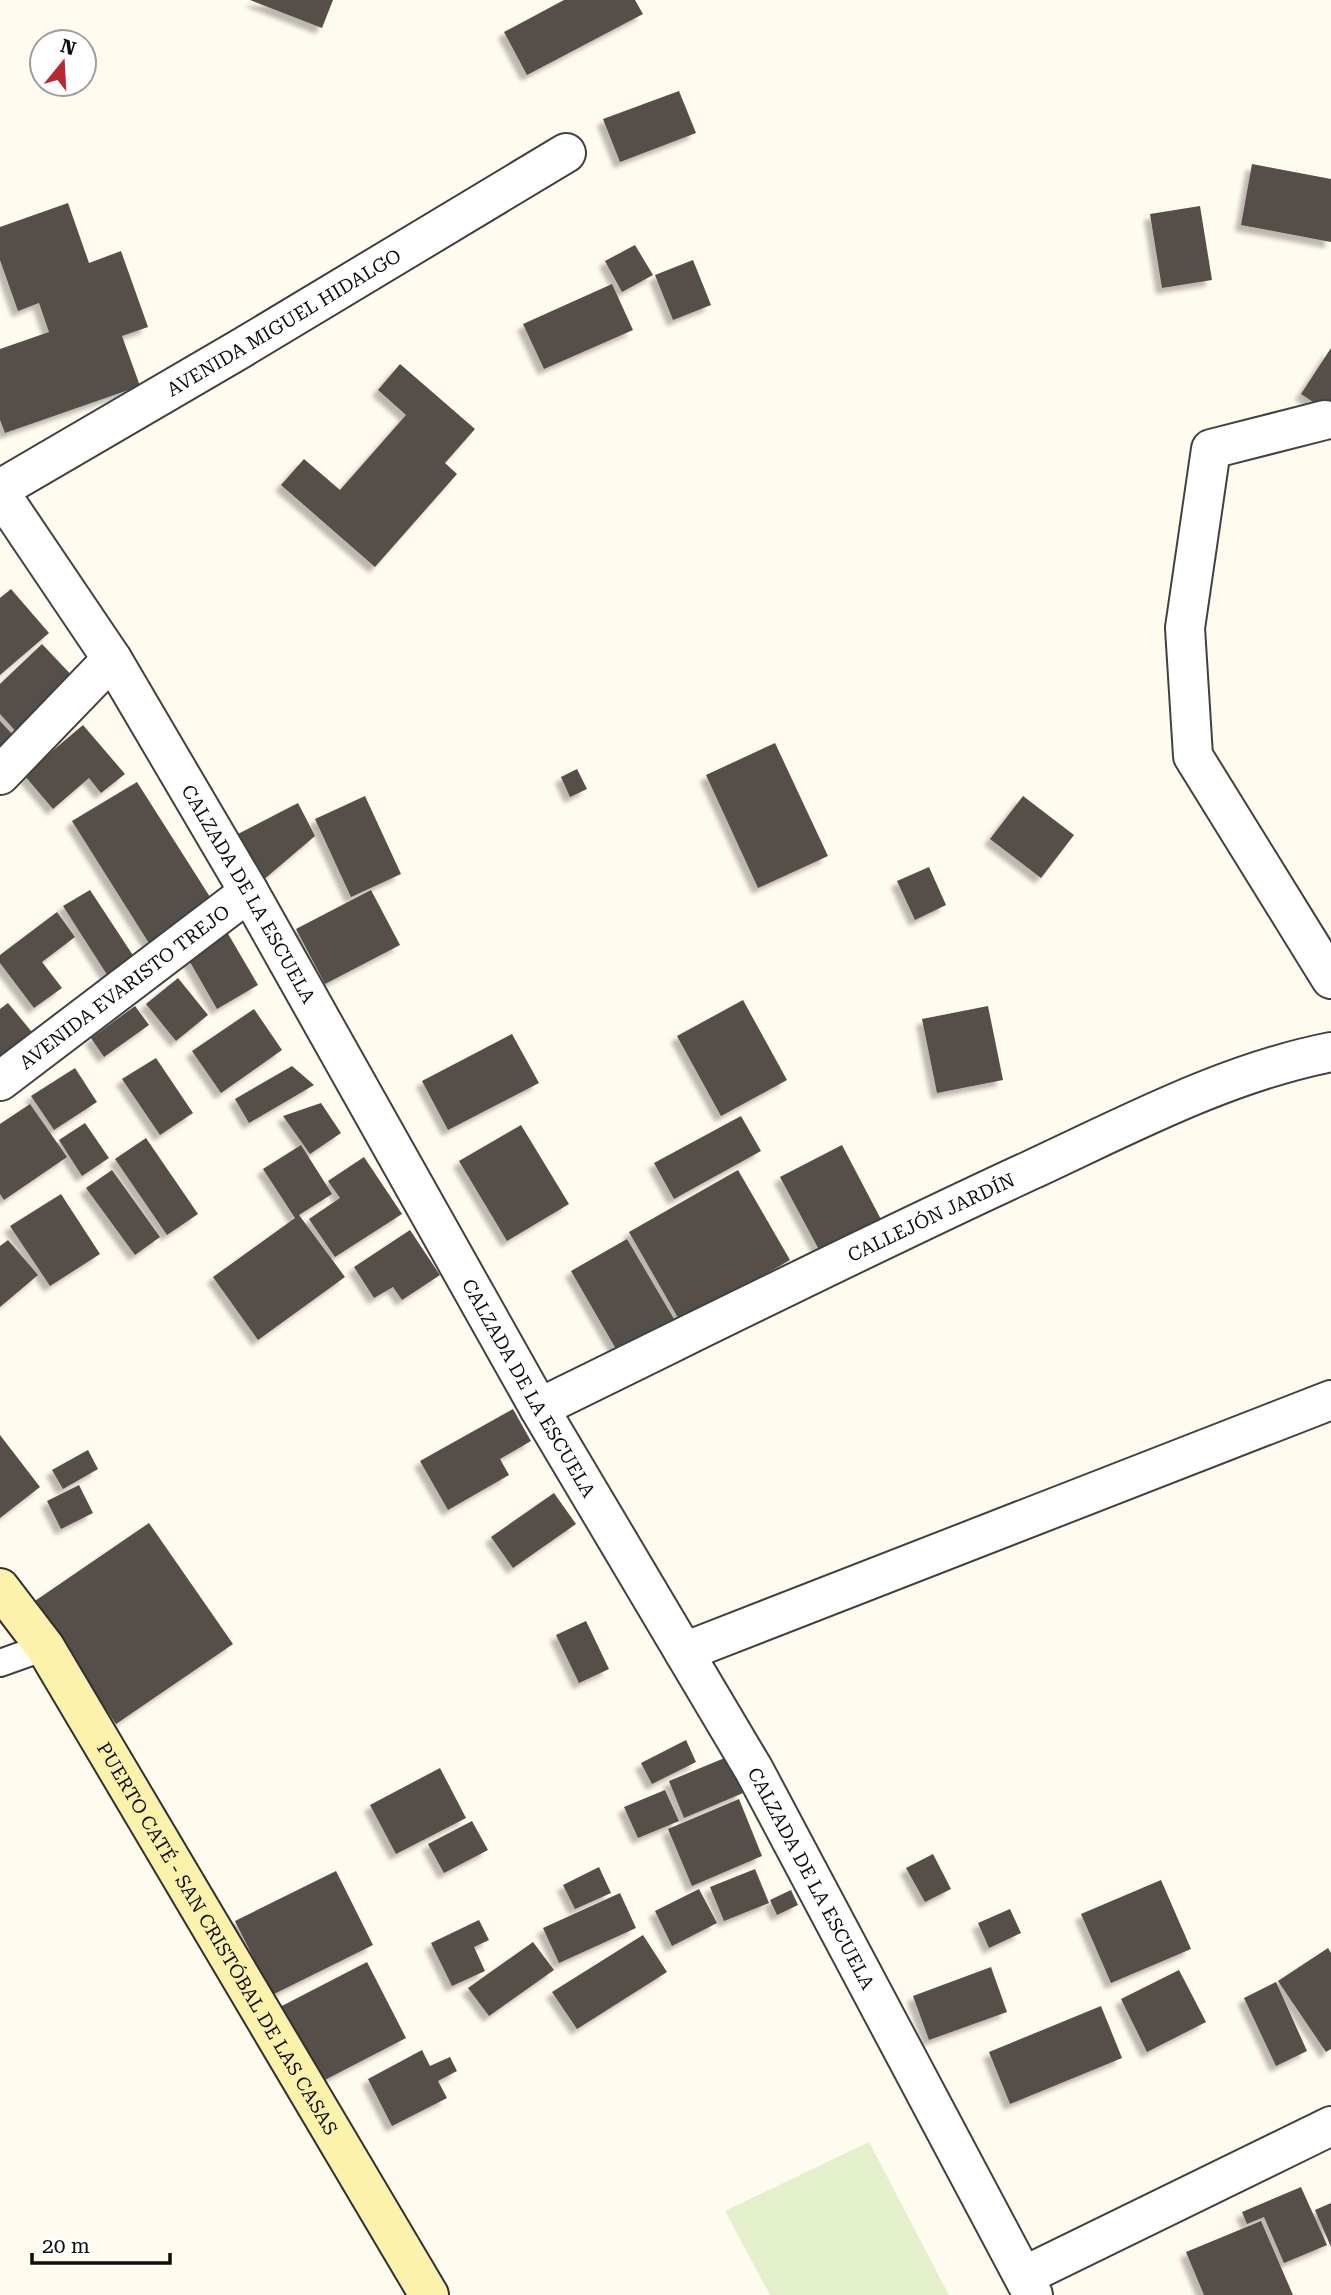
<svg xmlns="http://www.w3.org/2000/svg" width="1331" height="2295" viewBox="0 0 1331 2295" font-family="'Roboto Serif',serif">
<defs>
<filter id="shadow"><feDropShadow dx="-6" dy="6" stdDeviation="2" flood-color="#0004"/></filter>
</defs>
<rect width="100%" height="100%" fill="#fffbef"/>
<path fill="#e4f0cb" d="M869 2142 949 2295H770L725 2211Z"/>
<g fill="#564f4a" filter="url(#shadow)">
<path d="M250 0H333L322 28Z"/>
<path d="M564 0H635L643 14 527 75 504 32Z"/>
<path d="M679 91 696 133 620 162 603 119Z"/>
<path d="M1252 164 1331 179V242L1241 225Z"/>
<path d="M68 203 89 263 121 251 148 327 122 336 140 386 5 433 0 420V349L49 332 39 303 18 311 0 260V227Z"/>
<path d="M1200 206 1212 280 1162 288 1150 214Z"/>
<path d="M635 245 653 275 622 292 605 261Z"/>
<path d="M693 260 711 305 673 320 655 275Z"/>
<path d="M612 284 633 330 544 369 523 324Z"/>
<path d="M1331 348V414L1301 394Z"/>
<path d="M400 364 475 429 445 463 457 474 375 567 281 485 304 459 340 490 406 415 378 390Z"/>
<path d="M11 589 49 633 0 675V598Z"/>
<path d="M42 644 78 682 20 736 0 714V684Z"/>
<path d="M0 721 25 748 0 771Z"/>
<path d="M83 725 125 774 101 793 89 778 53 809 24 775Z"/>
<path d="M775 743 828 856 758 888 706 775Z"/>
<path d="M577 769 587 789 570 797 561 777Z"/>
<path d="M137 782 217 908 152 948 72 821Z"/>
<path d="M365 796 401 874 351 897 315 819Z"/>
<path d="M1023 796 1074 835 1041 878 990 839Z"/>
<path d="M298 803 315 836 262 881 238 834Z"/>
<path d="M929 867 946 905 915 920 897 881Z"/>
<path d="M90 890 140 966 113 984 63 906Z"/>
<path d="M371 890 400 945 325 984 296 929Z"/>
<path d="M57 912 75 937 42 962 62 988 34 1008 0 963V955Z"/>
<path d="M227 932 258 985 217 1009 186 955Z"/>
<path d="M178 978 208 1015 176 1041 146 1004Z"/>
<path d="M743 1000 787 1080 721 1116 677 1036Z"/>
<path d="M8 1003 36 1037 0 1067V1009Z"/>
<path d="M135 1006 149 1025 104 1057 91 1038Z"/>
<path d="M988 1006 1003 1080 937 1093 922 1019Z"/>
<path d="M254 1009 282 1050 221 1093 192 1051Z"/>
<path d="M512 1034 539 1083 448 1130 422 1081Z"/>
<path d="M156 1058 193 1113 160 1135 122 1079Z"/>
<path d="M292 1066 314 1085 249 1123 235 1099Z"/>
<path d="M75 1068 97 1102 54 1130 31 1096Z"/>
<path d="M321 1103 341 1133 310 1154 283 1116Z"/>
<path d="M30 1104 67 1157 4 1200 0 1194V1124Z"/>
<path d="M741 1116 761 1151 674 1199 654 1163Z"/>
<path d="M85 1123 109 1158 82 1176 59 1140Z"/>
<path d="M521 1125 569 1204 507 1241 459 1161Z"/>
<path d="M146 1138 198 1214 167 1235 115 1159Z"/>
<path d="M301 1145 332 1194 299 1215 345 1277 258 1340 213 1277 295 1218 263 1169Z"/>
<path d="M842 1145 885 1227 824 1259 780 1177Z"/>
<path d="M364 1157 402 1214 335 1257 309 1219 340 1198 328 1181Z"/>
<path d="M112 1170 160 1237 135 1255 86 1188Z"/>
<path d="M738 1170 790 1260 681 1323 629 1232Z"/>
<path d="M61 1194 100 1254 50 1286 10 1226Z"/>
<path d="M410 1230 440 1275 402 1300 393 1287 374 1298 354 1267Z"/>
<path d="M627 1239 677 1324 620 1356 571 1271Z"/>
<path d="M8 1240 38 1275 0 1307V1246Z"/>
<path d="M513 1409 531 1441 500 1459 509 1475 448 1510 420 1461Z"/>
<path d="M0 1435 40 1487 0 1518Z"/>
<path d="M88 1450 98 1469 63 1489 52 1470Z"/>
<path d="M79 1485 93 1513 61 1529 47 1501Z"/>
<path d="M554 1493 576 1524 513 1568 491 1537Z"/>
<path d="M149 1523 233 1644 116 1724 32 1603Z"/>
<path d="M586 1621 609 1669 579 1683 556 1635Z"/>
<path d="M686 1740 696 1762 652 1784 641 1763Z"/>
<path d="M727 1757 743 1793 684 1818 669 1781Z"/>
<path d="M440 1768 466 1818 396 1854 370 1805Z"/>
<path d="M665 1790 679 1821 638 1838 624 1807Z"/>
<path d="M739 1799 762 1856 692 1886 668 1829Z"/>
<path d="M472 1821 488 1850 444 1873 428 1844Z"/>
<path d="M933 1854 951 1889 925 1902 906 1868Z"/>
<path d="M599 1867 611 1893 575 1909 563 1885Z"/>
<path d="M755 1869 769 1903 724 1921 710 1887Z"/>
<path d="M336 1871 373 1945 272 1995 235 1921Z"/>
<path d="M1161 1880 1191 1949 1111 1983 1081 1914Z"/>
<path d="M699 1889 717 1923 672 1946 655 1911Z"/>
<path d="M791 1890 798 1905 777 1915 770 1900Z"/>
<path d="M620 1893 636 1928 559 1963 543 1928Z"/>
<path d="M1010 1909 1021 1933 989 1948 978 1923Z"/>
<path d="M479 1920 489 1940 474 1947 485 1971 452 1986 431 1943Z"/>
<path d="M643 1935 667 1972 577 2029 552 1992Z"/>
<path d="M533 1942 554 1970 489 2016 468 1988Z"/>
<path d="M1328 1948 1331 1953V2049L1326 2052 1278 1981Z"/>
<path d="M367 1962 406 2038 317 2084 278 2008Z"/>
<path d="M991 1967 1007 2012 929 2040 913 1996Z"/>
<path d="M1179 1970 1206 2022 1147 2052 1121 1999Z"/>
<path d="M1276 1982 1307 2051 1276 2066 1244 1998Z"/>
<path d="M1101 2006 1122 2058 1010 2104 989 2052Z"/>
<path d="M422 2050 430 2066 450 2057 457 2071 438 2081 447 2098 392 2126 368 2079Z"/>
<path d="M1301 2187 1327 2245 1284 2263 1264 2217 1247 2224 1242 2212Z"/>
<path d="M1331 2203V2247L1315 2210Z"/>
<path d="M1261 2221 1293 2295H1204L1186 2252Z"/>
</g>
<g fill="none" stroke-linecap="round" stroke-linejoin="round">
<defs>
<path id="lane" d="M0 1663 45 1647"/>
<g id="street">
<path d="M1325 420 1211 449 1185 628 1193 756 1331 979"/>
<path id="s1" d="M0 489 240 349 566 153"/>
<path id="s2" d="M0 493 112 659 249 892 539 1408 754 1770 1033 2295"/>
<path d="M0 775 112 659"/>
<path id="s3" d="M0 1081 249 892"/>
<path id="s4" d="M539 1408C703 1328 866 1246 1031 1170 1128 1125 1225 1073 1331 1052"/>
<path d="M684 1652 1331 1400"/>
<path d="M1024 2276 1331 2126"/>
</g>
<g id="secondary">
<path id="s5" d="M0 1588 45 1647 429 2295"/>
</g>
</defs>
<use href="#lane" stroke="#414141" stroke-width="30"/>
<use href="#street" stroke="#414141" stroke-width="42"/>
<use href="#secondary" stroke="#303030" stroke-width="42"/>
<use href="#lane" stroke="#fff" stroke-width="26"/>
<use href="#street" stroke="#fff" stroke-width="38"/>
<use href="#secondary" stroke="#fdf2ac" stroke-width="38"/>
</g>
<g text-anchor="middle" stroke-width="7" stroke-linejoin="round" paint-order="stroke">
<g font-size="19" fill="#0e0e0e" stroke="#fff">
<text dy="7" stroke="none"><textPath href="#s1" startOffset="329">AVENIDA MIGUEL HIDALGO</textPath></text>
<text dy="7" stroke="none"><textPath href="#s2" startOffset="472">CALZADA DE LA ESCUELA</textPath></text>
<text dy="7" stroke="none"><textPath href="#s3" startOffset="156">AVENIDA EVARISTO TREJO</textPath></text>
<text dy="7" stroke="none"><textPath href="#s4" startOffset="436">CALLEJÓN JARDÍN</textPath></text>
<text dy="7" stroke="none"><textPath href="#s2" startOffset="1040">CALZADA DE LA ESCUELA</textPath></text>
<text dy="7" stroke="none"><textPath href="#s2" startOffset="1606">CALZADA DE LA ESCUELA</textPath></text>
<text dy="7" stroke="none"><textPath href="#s5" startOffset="413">PUERTO CATÉ - SAN CRISTÓBAL DE LAS CASAS</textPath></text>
</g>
</g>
<g transform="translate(63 63) rotate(18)"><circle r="33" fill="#ffffff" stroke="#9f9f9f" stroke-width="2"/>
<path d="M0-5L12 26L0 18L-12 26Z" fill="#ba2933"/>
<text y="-10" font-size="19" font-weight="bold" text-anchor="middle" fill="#0e0e0e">N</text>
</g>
<path d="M32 2253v10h138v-10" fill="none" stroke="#0e0e0e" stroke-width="3.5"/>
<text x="42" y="2253" font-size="21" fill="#0e0e0e" stroke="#ffffff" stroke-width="5" paint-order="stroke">20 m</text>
</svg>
